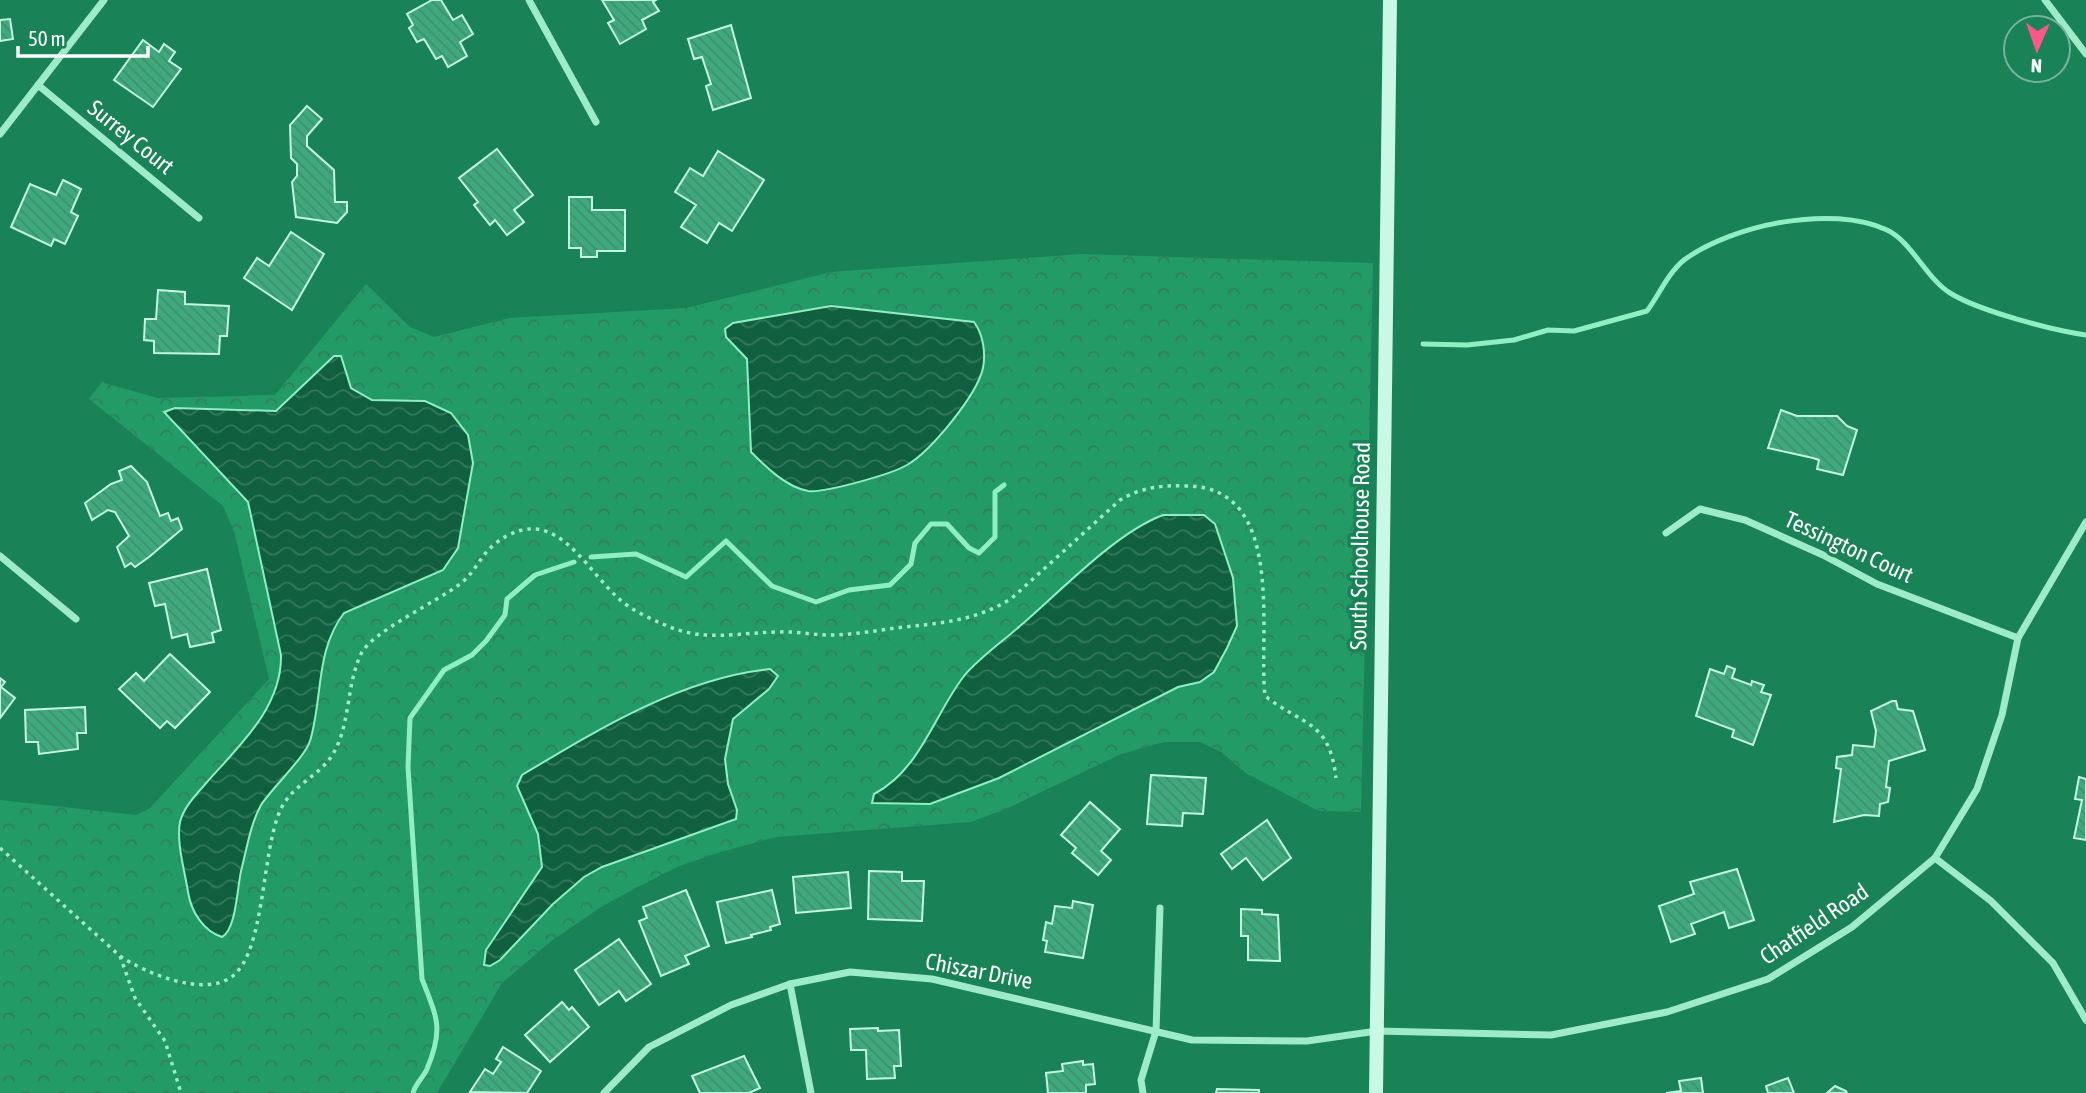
<svg xmlns="http://www.w3.org/2000/svg" width="2086" height="1093" viewBox="0 0 2086 1093" font-family="'Asap Condensed',sans-serif">
<defs>
<pattern id="forest-crowns" width="20" height="18" patternUnits="userSpaceOnUse" patternTransform="scale(1.75)"><rect width="20" height="18" fill="#229b66"/><path d="M2 6a3 3 0 1 1 6 0M12 15a3 3 0 1 1 6 0" fill="none" stroke="#317f5d"/></pattern>
<pattern id="water-waves" width="16" height="10" patternUnits="userSpaceOnUse" patternTransform="scale(1.75)"><rect width="16" height="10" fill="#10603f"/><path d="M0 5q4-4 8 0t8 0" fill="none" stroke="#34785c"/></pattern>
<pattern id="building-back-hatch" width="6" height="6" patternUnits="userSpaceOnUse" patternTransform="scale(1.75)"><rect width="6" height="6" fill="#3eaa7b"/><path d="M-1 5l2 2M0 0l6 6M5-1l2 2" fill="none" stroke="#428e6d"/></pattern>
</defs>
<rect width="100%" height="100%" fill="#198256"/>
<path fill="url(#forest-crowns)" d="M1081 254 1373 263 1361 812 1319 811 1247 774 1221 752 1200 742H1164L1121 754 1006 809 971 822 776 837 721 852 679 866 636 888 601 907 550 942 502 983 437 1093H0V800L136 815 150 808 269 679 234 531 223 506 89 399 102 382 157 398 275 395 366 284 410 327 434 337 509 318 686 308 831 272Z"/>
<g fill="url(#water-waves)" stroke="#90eec3" stroke-width="2">
<path d="M831 306 974 322C983 334 986 353 983 368 977 395 931 451 907 465 892 474 825 493 808 491 786 487 766 467 751 452L747 359 726 337 725 329 733 323Z"/>
<path d="M334 356H341L351 388 372 400 425 401 451 413 468 435 473 463 458 548 443 570 344 613C315 651 323 698 310 741 305 757 272 788 261 805 251 823 247 847 242 867 237 884 237 929 222 937 203 931 191 911 188 892 185 872 176 842 180 822 184 806 197 794 207 782 240 745 282 707 281 655L248 502 164 412 175 408 276 411Z"/>
<path d="M1163 515H1204L1215 524 1233 578 1237 626 1227 648 1214 672 1200 682 1178 687 999 778 930 804 872 803 874 794C920 770 934 715 964 676 979 658 1002 642 1020 626 1060 592 1115 533 1163 515Z"/>
<path d="M770 669 778 676 769 689 733 719 725 759 728 784 737 810 736 819 602 867 584 877 553 904 500 960 490 966 484 965 486 950 542 867 538 834 517 786 522 775C597 730 681 678 770 669Z"/>
</g>
<g fill="none" stroke-linecap="round" stroke-linejoin="round">
<g stroke="#90eec3" stroke-width="5">
<path d="M1423 344 1467 345 1514 340 1548 330 1574 331 1647 311C1659 295 1668 273 1684 260 1732 225 1831 204 1887 230 1910 240 1927 279 1950 293 1979 311 2052 330 2086 335"/>
<path d="M591 557 636 554 686 577 726 541 772 586 816 602 849 590 890 585 911 564 915 543 931 524H947L969 548 979 553 995 537V492L1004 485"/>
<path d="M413 1093C415 1084 423 1078 427 1069 444 1028 437 1018 422 979L408 767 410 718 444 670 472 655 486 641 505 615 507 599 535 575 574 562"/>
</g>
</g>
<g fill="url(#building-back-hatch)" stroke="#c2f8e0" stroke-width="2">
<path d="M432 0H441L453 20 462 15 473 34 460 42 467 56 448 67 442 56 436 59 424 39 417 42 409 28 413 25 407 14Z"/>
<path d="M602 0H656L653 2 659 11 642 20 646 29 620 44 608 23 614 20Z"/>
<path d="M10 19 13 39 0 41V20Z"/>
<path d="M731 25 751 98 713 110 706 86 711 84 702 57 694 59 688 39Z"/>
<path d="M143 40 159 52 164 44 175 52 169 61 181 69 153 107 114 80Z"/>
<path d="M307 106 322 119 307 136V146L334 170 335 202H347V212L337 223 296 217 292 182 297 176V164L291 158 290 125Z"/>
<path d="M497 149 533 195 514 210 524 222 507 235 495 220 490 225 474 205 478 202 459 178Z"/>
<path d="M718 151 764 180 732 231 719 223 707 243 681 227 696 205 675 192 690 168 703 176Z"/>
<path d="M63 180 81 189 71 212 78 216 65 244 54 239 51 246 11 227 30 184 56 195Z"/>
<path d="M569 197H592V210H625V251H597V257H581V248H569Z"/>
<path d="M291 232 324 254 292 310 244 278 257 258 269 266Z"/>
<path d="M158 290 185 292V304L229 306 227 336H220L219 354 154 353V341L144 340 145 319H156Z"/>
<path d="M1781 410 1797 416H1837L1847 426 1857 430 1843 475 1817 469 1819 460 1813 458 1768 448Z"/>
<path d="M131 466 147 482 160 516 168 513 171 521 178 518 182 529 149 557 135 567 131 563 125 567 117 547 129 536 115 512 108 510 92 520 85 503 111 484 122 480 119 471Z"/>
<path d="M207 569 221 630 212 633 214 642 190 647 187 634 172 638 165 604 155 606 149 583Z"/>
<path d="M170 654 210 692 175 728 167 721 160 728 119 689 136 673 144 681Z"/>
<path d="M1727 666 1735 669 1732 678 1751 685 1752 681 1764 685 1761 692 1771 695 1753 745 1732 737 1734 730 1696 716 1710 669 1724 674Z"/>
<path d="M0 678 5 682 1 687 15 698 0 718Z"/>
<path d="M1892 701H1896L1898 709 1913 711 1925 750 1889 761 1886 787 1890 788 1888 802 1880 804 1879 816 1864 815 1834 822 1841 769 1836 768 1837 757 1852 755 1853 745 1874 747 1876 731 1871 711Z"/>
<path d="M85 707 86 733H77L78 749 39 754 38 742H26L25 710Z"/>
<path d="M1151 775 1206 778 1203 814 1183 813 1182 826 1147 824Z"/>
<path d="M2079 777 2086 779V840L2074 838 2082 800 2075 799Z"/>
<path d="M1090 802 1120 829 1101 851 1111 860 1098 875 1072 853 1076 848 1061 835Z"/>
<path d="M1267 820 1291 858 1263 880 1246 858 1232 869 1221 854Z"/>
<path d="M1737 869 1754 920 1729 928 1724 912 1691 924 1695 934 1671 942 1659 906 1694 894 1690 882Z"/>
<path d="M869 871 902 872V881H924L922 921 868 919Z"/>
<path d="M848 872 851 908 796 913 793 877Z"/>
<path d="M686 890 709 946 685 956 689 964 661 976 639 921 647 918 643 907Z"/>
<path d="M772 890 780 924 770 927 771 930 751 935 752 937 726 943 717 902Z"/>
<path d="M1073 901 1093 905 1083 958 1045 952 1047 941 1043 940 1046 922 1052 924 1055 906 1072 908Z"/>
<path d="M1241 909 1262 910V914L1278 915 1280 961 1248 960V936H1241Z"/>
<path d="M619 939 651 984 626 1001 619 991 599 1005 575 970Z"/>
<path d="M562 1002 569 1010 572 1007 589 1027 550 1062 525 1035Z"/>
<path d="M878 1028V1031L899 1030 901 1066H894L895 1078 867 1079 866 1050H851L850 1029Z"/>
<path d="M503 1047 541 1071 527 1093 470 1092 485 1069 493 1074 501 1062 496 1059Z"/>
<path d="M744 1056 760 1088 749 1093H700L692 1076Z"/>
<path d="M1083 1061V1065L1093 1064 1095 1084 1086 1085V1093H1048L1046 1073 1063 1071 1062 1064Z"/>
<path d="M1701 1078 1703 1093H1666L1681 1091 1679 1081Z"/>
<path d="M1788 1078 1794 1093H1768L1766 1086Z"/>
<path d="M1835 1086 1846 1091 1847 1093H1827Z"/>
<path d="M1217 1089 1259 1090V1093H1216Z"/>
</g>
<g fill="none" stroke-linecap="round" stroke-linejoin="round">
<g stroke="#9debc9" stroke-width="3.5" stroke-dasharray="3.5 5" stroke-linecap="butt">
<path d="M0 848 120 956C145 973 206 999 234 975 265 948 262 851 280 811 291 785 319 777 333 754 351 723 346 685 361 654 371 632 437 602 460 584 475 573 481 554 496 543 553 500 583 566 618 598 631 610 649 618 665 625 704 643 740 632 780 632 796 631 812 635 829 635 851 635 874 631 896 628 938 623 975 622 1012 598L1120 500C1142 487 1162 485 1187 486 1287 487 1258 633 1265 696 1305 727 1329 720 1336 778"/>
<path d="M120 956 135 998 165 1041 181 1093"/>
</g>
<g stroke="#9debc9" stroke-width="7">
<path d="M529 0 596 122"/>
<path d="M2045 0 2086 54"/>
<path d="M38 85 199 218"/>
<path d="M0 134 104 0"/>
<path d="M1666 533 1700 509 1745 520 1823 555 1877 584 2018 638"/>
<path d="M0 556 76 619"/>
<path d="M1935 858 1991 901 2053 963 2086 1020"/>
<path d="M790 984 811 1093"/>
<path d="M604 1093 649 1047 731 1005 790 984 850 972 932 979 1192 1040 1307 1041 1377 1031 1551 1035 1667 1012 1768 979 1852 927 1935 858 1977 789 2002 715 2018 638 2086 522"/>
<path d="M1143 1093 1141 1080 1156 1031 1160 908"/>
</g>
<path stroke="#c9f8e4" stroke-width="14" d="M1376 1093 1390 0"/>
</g>
<g text-anchor="middle" stroke-width="7" stroke-linejoin="round" paint-order="stroke">
<g font-size="23" fill="#fff" stroke="#198256">
<text transform="translate(131 137) rotate(39)" y="8">Surrey Court</text>
<text transform="translate(1360 546) rotate(-89)" y="8">South Schoolhouse Road</text>
<text transform="translate(1849 547) rotate(25)" y="8">Tessington Court</text>
<text transform="translate(1814 924) rotate(-34)" y="8">Chatfield Road</text>
<text transform="translate(979 971) rotate(11)" y="8">Chiszar Drive</text>
</g>
</g>
<g transform="translate(2037 49) rotate(182)"><circle r="33" fill="#198256" stroke="#75b49a" stroke-width="2"/>
<path d="M0-5L12 26L0 18L-12 26Z" fill="#fe5886"/>
<text y="-10" font-size="19" font-weight="bold" text-anchor="middle" fill="#ffffff">N</text>
</g>
<path d="M18 46v10h130v-10" fill="none" stroke="#ffffff" stroke-width="3.5"/>
<text x="28" y="46" font-size="21" fill="#ffffff" stroke="#198256" stroke-width="5" paint-order="stroke">50 m</text>
</svg>
